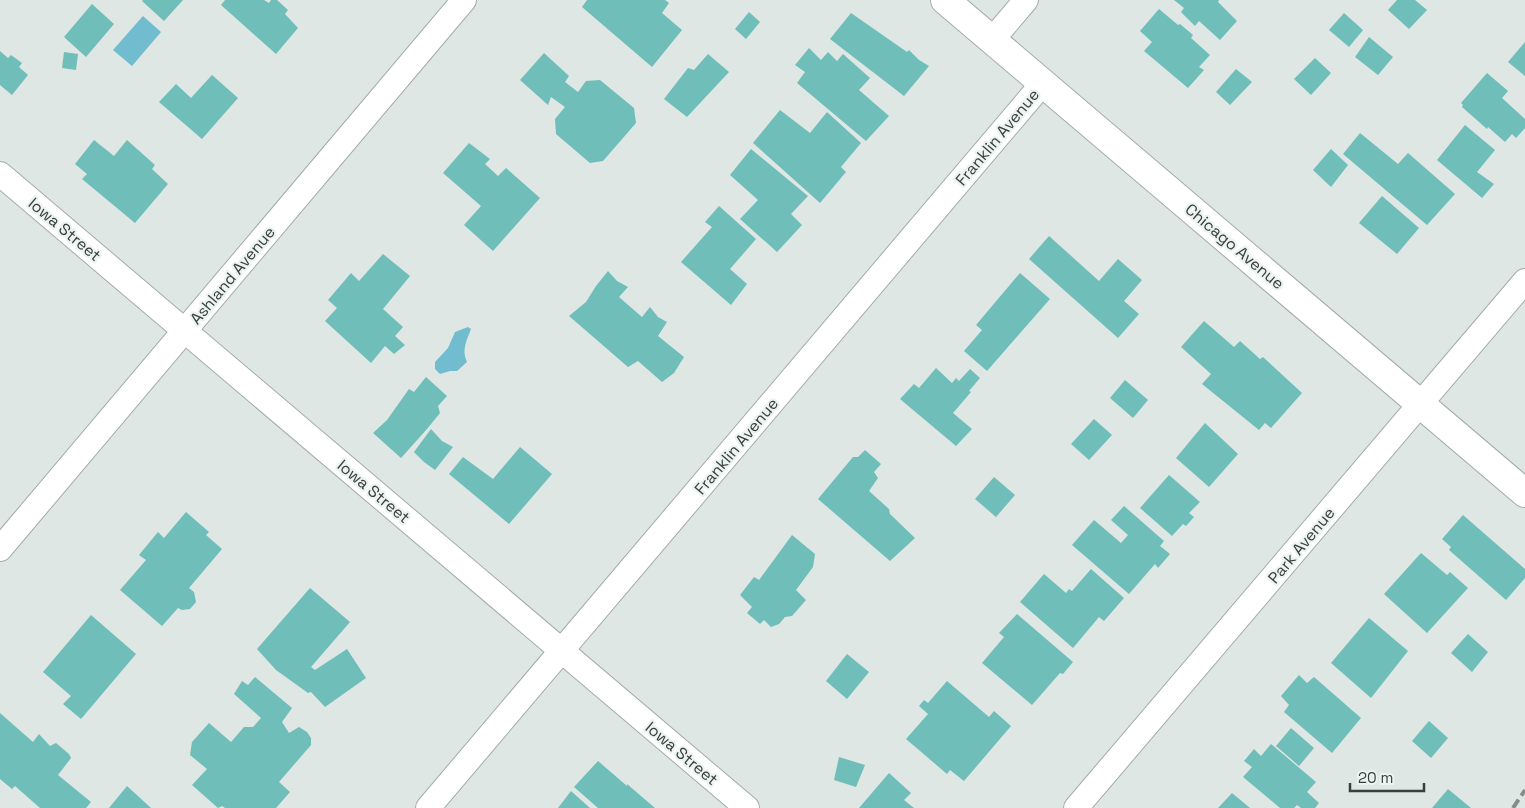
<svg xmlns="http://www.w3.org/2000/svg" width="1525" height="808" viewBox="0 0 1525 808" font-family="'Space Grotesk',sans-serif">
<rect width="100%" height="100%" fill="#dee7e3"/>
<g fill="#71bcce">
<path d="M143 16 161 32 132 66 113 50Z"/>
<path d="M468 327 471 329C467 340 461 350 467 362L457 371H450L440 374 435 369V362L448 348 455 332Z"/>
</g>
<g fill="#6fbeba">
<path d="M143 0H183L164 21 142 1Z"/>
<path d="M225 0H264L269 3 271 0H277L288 10 285 14 298 28 276 54 221 5Z"/>
<path d="M587 0H665L669 3 662 13 682 30 652 67 582 7Z"/>
<path d="M1174 0H1219L1218 2 1237 21 1220 40 1199 21 1195 26 1181 12 1184 8Z"/>
<path d="M1397 0H1415L1427 10 1409 29 1388 10Z"/>
<path d="M92 4 114 24 86 57 64 37Z"/>
<path d="M1159 9 1178 25 1180 24 1193 35 1191 38 1210 55 1199 67 1204 70 1188 88 1144 51 1152 42 1140 31Z"/>
<path d="M749 12 760 22 746 39 735 29Z"/>
<path d="M851 13 907 52 909 50 919 60 929 66 904 96 830 39Z"/>
<path d="M1344 13 1363 30 1349 47 1329 30Z"/>
<path d="M1369 37 1393 57 1378 75 1355 57Z"/>
<path d="M1525 42V76L1508 62Z"/>
<path d="M809 48 821 60 828 52 837 61 843 54 870 78 859 90 889 116 866 141 797 83 805 72 795 65Z"/>
<path d="M0 51 8 58 11 55 22 63 19 67 28 75 12 95 0 85Z"/>
<path d="M64 52 78 54 76 70 62 68Z"/>
<path d="M544 53 569 76 565 82 578 92 586 81 600 80 634 108 636 123 603 161 590 163 556 134 555 119 565 107 551 97 548 105 520 80Z"/>
<path d="M708 54 729 72 687 117 664 99 688 68 694 70Z"/>
<path d="M1315 58 1331 73 1311 95 1294 79Z"/>
<path d="M1236 69 1252 82 1230 105 1216 92Z"/>
<path d="M1487 73 1508 91 1502 98 1525 119V128L1516 138 1512 134 1505 142 1488 127 1487 129 1462 107 1463 105 1461 103Z"/>
<path d="M212 75 238 98 202 139 159 102 176 84 191 98Z"/>
<path d="M780 110 810 133 827 112 861 143 841 167 846 172 820 203 753 143Z"/>
<path d="M1465 125 1495 150 1477 172 1494 184 1482 198 1437 160Z"/>
<path d="M1360 133 1398 164 1408 153 1455 194 1427 225 1343 154Z"/>
<path d="M94 140 114 156 127 140 155 165 152 169 168 184 135 223 82 179 87 174 75 164Z"/>
<path d="M469 143 490 159 485 164 498 176 506 168 540 198 493 251 464 225 481 206 443 173Z"/>
<path d="M751 149 808 196 791 214 802 225 777 252 740 219 758 200 730 175Z"/>
<path d="M1331 149 1348 165 1331 187 1313 170Z"/>
<path d="M1382 196 1419 228 1397 254 1359 223Z"/>
<path d="M719 206 756 239 730 269 747 284 731 305 681 262 712 227 705 222Z"/>
<path d="M1049 236 1099 281 1118 259 1142 280 1124 301 1139 314 1118 338 1029 259Z"/>
<path d="M383 254 410 276 383 309 403 327 395 336 405 345 394 354 385 346 371 363 325 321 337 308 328 300 351 273 359 281Z"/>
<path d="M608 271 617 281 628 287 619 297 642 317 650 307 658 317 667 322 658 336 684 357 674 373 662 382 638 361 628 367 569 316 586 302 596 286Z"/>
<path d="M1020 273 1050 299 987 371 964 351 982 330 976 325Z"/>
<path d="M1204 321 1234 347 1240 341 1260 359 1263 357 1302 393 1271 428 1265 423 1259 430 1202 384 1211 374 1181 347Z"/>
<path d="M936 368 952 383 956 378 959 381 970 369 980 378 969 391 971 392 953 413 972 429 956 446 900 399 914 384 919 388Z"/>
<path d="M426 377 447 396 438 406 440 413 427 429 401 458 373 433 387 420 409 389 414 392Z"/>
<path d="M1125 380 1148 400 1133 418 1110 398Z"/>
<path d="M1094 419 1112 435 1089 460 1071 444Z"/>
<path d="M1205 423 1238 454 1209 487 1176 458Z"/>
<path d="M431 429 442 441 453 447 435 470 424 462 414 452Z"/>
<path d="M520 447 552 474 509 524 449 474 463 457 493 479Z"/>
<path d="M865 450 881 464 874 472 878 478 869 491 889 509 890 514 915 538 890 561 818 499 853 457H858Z"/>
<path d="M1169 475 1200 502 1189 513 1194 517 1186 526 1183 524 1172 536 1140 508Z"/>
<path d="M994 477 1015 495 996 517 975 499Z"/>
<path d="M1124 506 1164 541 1160 546 1170 554 1158 568 1155 564 1129 594 1072 545 1094 520 1121 543 1128 535 1111 520Z"/>
<path d="M186 512 209 532 206 535 222 549 189 588 194 592 196 602 190 609 182 610 178 608 162 626 120 590 146 560 139 555 158 532 164 538Z"/>
<path d="M1463 515 1525 569V578L1506 600 1449 550 1451 547 1442 539Z"/>
<path d="M792 535 815 554 813 567 796 590 806 600 792 616 785 617 779 624 771 627 764 620 760 624 747 613 752 607 740 595 754 577 759 580Z"/>
<path d="M1421 553 1447 575 1450 572 1468 588 1427 633 1384 594Z"/>
<path d="M1091 569 1124 598 1104 621 1099 617 1073 648 1020 602 1044 574 1066 593 1069 589 1072 591Z"/>
<path d="M310 588 350 622 311 667 315 670 347 649 366 678 325 707 311 692 308 693 276 670 257 649Z"/>
<path d="M1017 614 1073 662 1063 674 1060 673 1032 705 982 663 1004 637 999 633Z"/>
<path d="M91 615 136 654 81 719 63 704 71 696 43 672Z"/>
<path d="M1369 618 1408 651 1371 698 1331 663Z"/>
<path d="M1468 634 1488 652 1472 672 1451 653Z"/>
<path d="M847 654 869 672 847 699 826 681Z"/>
<path d="M1299 675 1307 683 1314 677 1361 718 1332 753 1284 712 1289 705 1281 696Z"/>
<path d="M255 677 292 708 282 722 289 733 299 727 307 732 311 738V745L279 782 290 792 276 808H225L222 806 218 808 192 785 207 769 190 755 192 742 209 723 231 742 244 727H253L261 718 234 694 242 681 248 685Z"/>
<path d="M947 681 989 717 994 711 1011 726 964 781 950 770 947 774 906 739 928 714 919 706 924 700 928 703Z"/>
<path d="M0 713 33 742 39 734 50 746 56 743 69 754 71 758 58 775 91 802 86 808H40L15 786 12 789 0 779Z"/>
<path d="M1429 721 1448 738 1431 758 1412 741Z"/>
<path d="M1291 728 1314 748 1299 766 1276 746Z"/>
<path d="M1271 744 1316 782 1307 792 1319 803 1315 808H1301L1297 805 1294 808H1280L1243 777 1252 767 1244 761 1254 749 1261 756Z"/>
<path d="M839 757 865 765 856 787 834 780Z"/>
<path d="M598 761 627 786V784L655 808H598L574 787Z"/>
<path d="M889 773 911 793 904 800 914 808H859Z"/>
<path d="M127 786 151 808H109Z"/>
<path d="M1448 789 1471 808H1432Z"/>
<path d="M571 791 590 808H558Z"/>
<path d="M1232 793 1250 808H1218Z"/>
</g>
<g fill="none" stroke-linecap="round" stroke-linejoin="round">
<defs>
<g id="street">
<path d="M992 40 1026 0"/>
<path d="M0 174 747 808"/>
<path d="M0 549 464 0"/>
<path d="M428 808 1043 83"/>
<path d="M1076 808 1525 281"/>
</g>
<path id="secondary" d="M945 0 1525 493"/>
</defs>
<use href="#street" stroke="#a3aca8" stroke-width="26"/>
<use href="#secondary" stroke="#a3aca8" stroke-width="30"/>
<use href="#street" stroke="#fff" stroke-width="24"/>
<use href="#secondary" stroke="#fff" stroke-width="28"/>
<path stroke="#868c89" stroke-width="4" stroke-dasharray="10 5" stroke-linecap="butt" d="M1513 808 1525 790"/>
</g>
<g text-anchor="middle" stroke-width="4.5" stroke-linejoin="round" paint-order="stroke">
<g font-size="16" fill="#3a3e3c" stroke="#ebf4f0">
<text transform="translate(997 137) rotate(-50)" y="6">Franklin Avenue</text>
<text transform="translate(65 229) rotate(40)" y="6">Iowa Street</text>
<text transform="translate(1235 246) rotate(40)" y="6">Chicago Avenue</text>
<text transform="translate(232 275) rotate(-50)" y="6">Ashland Avenue</text>
<text transform="translate(736 446) rotate(-50)" y="6">Franklin Avenue</text>
<text transform="translate(374 491) rotate(40)" y="6">Iowa Street</text>
<text transform="translate(1301 545) rotate(-50)" y="6">Park Avenue</text>
<text transform="translate(682 753) rotate(40)" y="6">Iowa Street</text>
</g>
</g>
<path d="M1350 783v8h74v-8" fill="none" stroke="#3a3e3c" stroke-width="2.5"/>
<text x="1358" y="783" font-size="15" fill="#3a3e3c" stroke="#ebf4f0" stroke-width="4" paint-order="stroke">20 m</text>
</svg>
